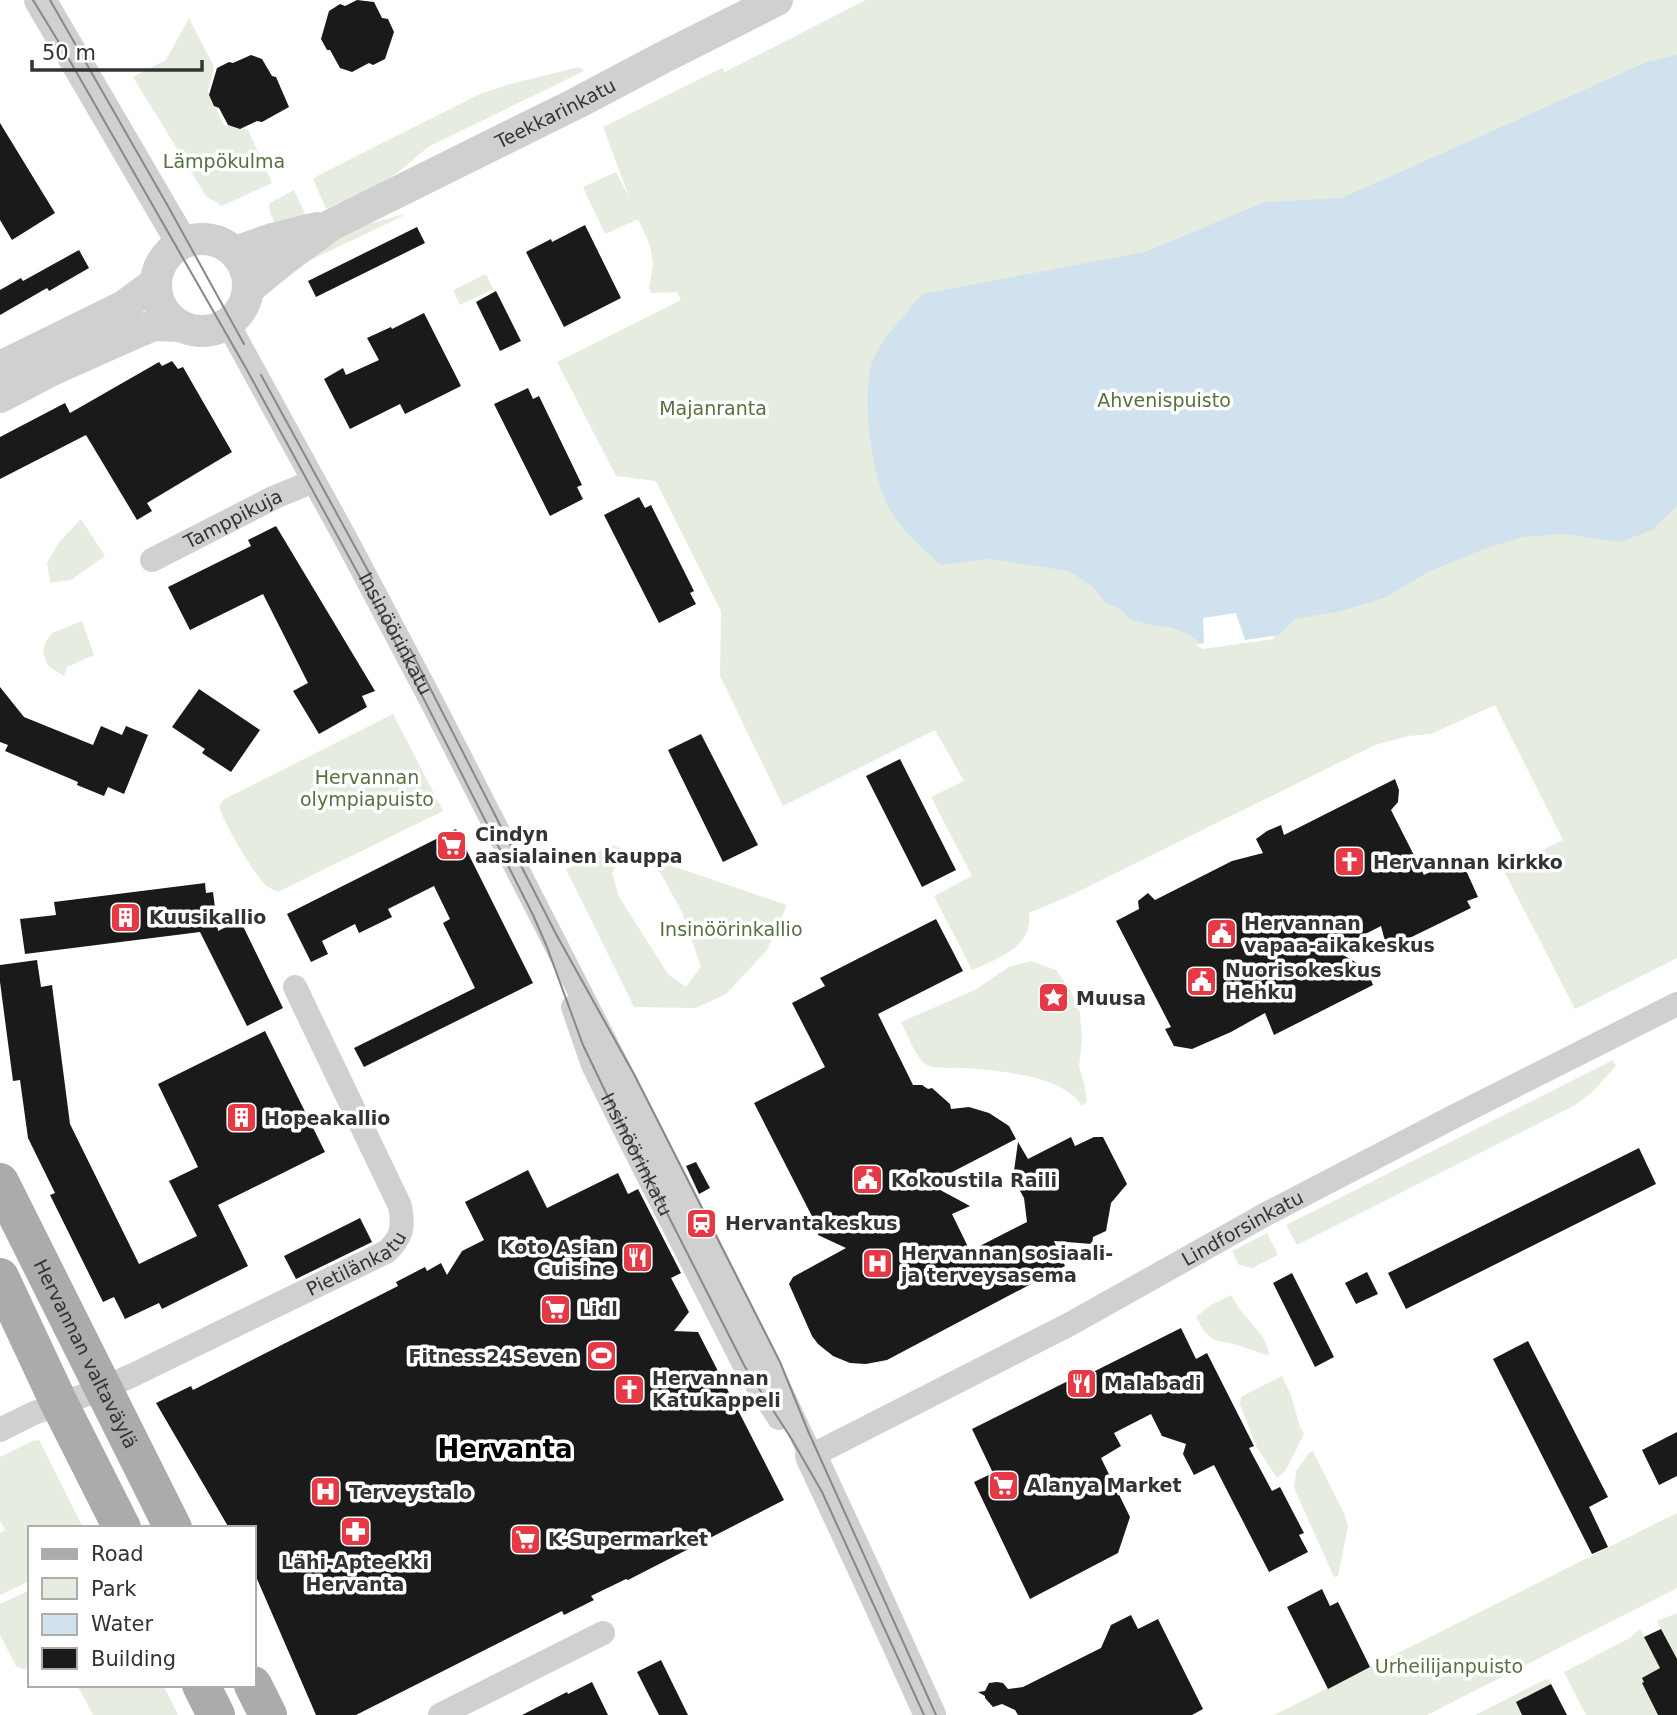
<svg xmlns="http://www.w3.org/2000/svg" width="1677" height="1715" viewBox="0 0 1677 1715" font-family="'DejaVu Sans',sans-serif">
<rect width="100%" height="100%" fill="#fff"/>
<g fill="#e6ecdf" fill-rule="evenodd">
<path d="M866 0H1677V958L1575 1009 1503 869 1563 840 1495 705 1431 734 1409 736 1375 745 1067 897 1029 913C1032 949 999 957 972 970L934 896 972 876 931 797 964 781 935 730 783 806 720 676 721 611 656 481 616 476 557 362 681 300 677 292 652 293 649 289 653 265 650 245 638 219 605 234 583 187 616 172 629 197 603 127 722 68 725 72Z"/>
<path d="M189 18 214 67 208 92 224 125 248 130 272 183 222 206 206 196 133 77 166 60Z"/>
<path d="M579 67 584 71 428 147 397 173 383 182 326 209 313 179 319 175 480 94 510 84Z"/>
<path d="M294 190 306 216 276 227 269 209 270 203Z"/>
<path d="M404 214 401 217 298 266 354 228Z"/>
<path d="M486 274 493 289 460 305 453 290Z"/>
<path d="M81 519 105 556 71 580 50 583 47 563 59 542Z"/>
<path d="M82 621 94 655 67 667 64 676 48 666 43 653 45 643 52 633Z"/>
<path d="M393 714 443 811 278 892C275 890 271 889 268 887 257 880 223 821 219 807L223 800Z"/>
<path d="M611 845 787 905 767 950 726 994 696 1008 634 1007 566 869ZM641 857 661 874 682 912 701 967 686 987 668 974 619 897 612 873 619 860Z"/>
<path d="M1031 961 1056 970 1070 990 1080 1013 1082 1039 1079 1067 1084 1083 1087 1101 1082 1106C1064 1075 995 1070 962 1068 951 1067 935 1070 925 1064 917 1059 906 1032 901 1022L975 990 1009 967Z"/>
<path d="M1613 1060 1616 1066 1591 1093 1575 1105 1297 1245 1286 1225Z"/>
<path d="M1267 1233 1278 1255 1252 1268 1239 1265 1232 1251Z"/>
<path d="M1231 1295C1234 1300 1237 1306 1241 1311 1252 1325 1268 1337 1269 1356L1234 1344 1214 1340 1204 1331 1196 1317 1211 1305Z"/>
<path d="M1282 1376 1291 1395 1300 1427 1304 1434 1286 1470 1277 1478 1257 1448 1240 1404 1241 1397Z"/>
<path d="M39 1440 83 1528H30V1581L0 1595V1533L5 1530 0 1521V1457L33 1441Z"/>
<path d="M1313 1451 1344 1513 1348 1526 1338 1576 1334 1577 1294 1488 1296 1471 1309 1453Z"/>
<path d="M1677 1513V1588L1427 1715H1274Z"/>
<path d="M30 1590V1668L23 1669 16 1666 0 1635V1604Z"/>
<path d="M1677 1613V1665L1642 1683 1658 1715H1586L1564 1672 1630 1638 1640 1629 1655 1657 1671 1649 1657 1621Z"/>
<path d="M1548 1679 1551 1684 1516 1702 1522 1715H1475L1544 1680Z"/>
<path d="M77 1685H163L178 1715H93Z"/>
</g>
<path fill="#cfe2ee" d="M1677 55V506L1652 530 1620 542 1563 534 1523 537 1481 550 1430 571 1384 598 1341 611 1295 619 1279 635 1203 646 1190 635 1172 628 1152 625 1130 619 1120 609 1105 602 1093 587 1069 571 990 559 941 565C922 548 903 532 890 510 872 477 861 399 872 363 879 341 907 313 922 294L1145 252 1265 202 1342 198 1647 62Z"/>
<path fill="#fff" d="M1236 613 1245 640 1274 636V639L1203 649 1196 645 1204 643 1203 618Z"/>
<g fill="#1a1a1a">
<path d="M357 0 374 2 382 18 388 19 394 32 385 59 373 65 369 63 352 72 340 68 330 50H327L321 39 329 11 340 4 345 6Z"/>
<path d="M251 55 262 59 272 76 276 77 289 107 262 122 257 121 240 129 228 125 219 108 214 106 209 95 217 68 229 62 233 63Z"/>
<path d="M0 123 55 213 12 240 0 220Z"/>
<path d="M585 225 621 298 564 327 526 252 551 239 552 242Z"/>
<path d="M417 227 425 243 316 297 308 281Z"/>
<path d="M79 250 89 268 49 291 47 288 0 315V290L21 278 23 281Z"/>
<path d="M496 291 521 341 500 351 476 302Z"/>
<path d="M424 313 461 386 405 414 400 404 350 429 324 379 343 368 346 375 379 360 367 338 391 327 392 329Z"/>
<path d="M172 361 178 369 183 367 232 452 147 503 152 511 137 520 86 435 0 479V437L65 403 70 413 159 362 162 366Z"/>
<path d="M528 388 533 399 539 396 582 485 577 487 583 499 550 516 494 404Z"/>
<path d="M639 497 645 508 651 505 694 591 690 593 696 604 659 623 604 515Z"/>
<path d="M276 526 375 691 362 696 367 707 319 734 293 691 308 683 263 594 190 630 168 587 251 546 248 540Z"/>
<path d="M0 687 24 717 93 745 101 726 122 735 126 726 148 735 124 794 108 787 104 796 77 785 78 782 5 751 8 745 0 742Z"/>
<path d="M199 689 260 730 231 772 202 753 205 749 172 727Z"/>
<path d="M701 734 758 845 723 862 668 750Z"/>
<path d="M900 759 956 870 922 887 866 776Z"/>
<path d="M1395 779 1399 790 1398 802 1391 810 1424 875 1460 857 1478 897 1467 901 1471 908 1387 949 1381 926 1334 950 1366 968 1373 985 1274 1035 1265 1013 1231 1032 1192 1049 1174 1046 1165 1029 1171 1027 1116 921 1139 909 1138 901 1148 893 1155 900 1232 861 1263 853 1256 839 1267 831 1281 825 1284 835Z"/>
<path d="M456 829 533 983 364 1067 354 1048 475 988 443 923 450 919 434 886 388 909 392 917 359 933 355 924 322 941 328 954 311 962 287 914Z"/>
<path d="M205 883 206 893 213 892 218 931 240 920 283 1008 247 1026 200 932 25 954 20 919 56 915 54 902Z"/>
<path d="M936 919 963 971 878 1014 913 1085H922L928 1089 932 1088 950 1104 951 1109 969 1107 989 1113 1009 1126 1016 1139 929 1184 970 1206 952 1214 970 1251 1027 1222 1024 1198 1013 1178 1018 1142 1028 1159 1071 1137 1075 1146 1094 1137H1103L1127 1184 1111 1203 1106 1231 1093 1237 1092 1244 1054 1241 1065 1266 887 1360 866 1364 850 1363 833 1356 818 1344 812 1336 789 1284 793 1277 846 1248 818 1235V1228L754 1103 825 1067 792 1003 825 986 820 978Z"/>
<path d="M37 960 41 987 52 985 70 1124 139 1264 197 1236 169 1181 198 1167 158 1084 265 1031 325 1152 218 1205 248 1266 162 1309 159 1303 125 1319 114 1297 103 1302 50 1195 55 1193 28 1138 20 1080 13 1081 0 982V965Z"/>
<path d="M1639 1148 1656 1184 1406 1309 1388 1273Z"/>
<path d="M696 1162 710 1188 699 1194 686 1166Z"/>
<path d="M528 1170 547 1208 618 1173 628 1194 638 1189 681 1273 671 1278 689 1312 674 1331 698 1332 784 1500 628 1580 626 1579 591 1596 594 1600 564 1615 562 1611 356 1715H316L254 1572V1528H229L156 1403 191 1386 193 1390 398 1286 396 1282 425 1267 427 1271 441 1263 447 1275 462 1251 484 1240 465 1202Z"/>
<path d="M360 1218 372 1242 296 1279 284 1256Z"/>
<path d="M1367 1272 1378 1294 1356 1304 1345 1283Z"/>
<path d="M1292 1273 1334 1357 1315 1367 1273 1283Z"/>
<path d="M1181 1328 1196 1359 1207 1353 1254 1446 1249 1448 1272 1491 1280 1487 1304 1533 1299 1535 1308 1552 1269 1572 1214 1465 1194 1475 1183 1454 1186 1444 1162 1436 1151 1414 1114 1433 1121 1446 1101 1458 1130 1517 1118 1553 1030 1599 974 1482 993 1473 972 1429 1084 1373 1085 1376Z"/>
<path d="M1528 1341 1608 1497 1589 1507 1608 1547 1592 1554 1493 1359Z"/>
<path d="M1677 1432V1476L1659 1485 1642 1450Z"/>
<path d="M1322 1589 1330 1606 1338 1602 1370 1667 1328 1689 1287 1607Z"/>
<path d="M1131 1615 1138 1629 1158 1619 1203 1709 1192 1715H1018L1015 1710 1002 1704 993 1707 985 1698V1696L978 1692 985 1691 989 1683 997 1682 1003 1683 1008 1689 1023 1687 1101 1648 1111 1625Z"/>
<path d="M1661 1629 1677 1659V1715H1658L1642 1683 1644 1682 1642 1678 1660 1668 1644 1637Z"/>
<path d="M661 1660 688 1715H659L637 1672Z"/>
<path d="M592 1682 608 1715H522L567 1692 568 1694Z"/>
<path d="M1551 1684 1567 1715H1522L1516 1702Z"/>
</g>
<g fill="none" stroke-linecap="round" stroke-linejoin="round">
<g stroke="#d0d0d0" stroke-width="24">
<path id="s1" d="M228 324 348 543 434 706 715 1257 762 1351 811 1456"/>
<path id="s2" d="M152 560 275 497 314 481"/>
<path d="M573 1007 593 1065 630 1140 745 1366 779 1418"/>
<path id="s3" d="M0 1430 34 1413 102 1389 133 1375 386 1252C402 1238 404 1227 400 1206L295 987"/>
<path id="s4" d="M811 1456 1070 1324 1268 1213 1453 1117 1677 1004"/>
<path d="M440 1715 603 1633"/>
</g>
<g stroke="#d0d0d0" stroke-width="32">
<path d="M40 0 182 243"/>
<circle cx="202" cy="285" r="46"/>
<path d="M235 252 272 239 317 228"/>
<path id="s5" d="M249 288 282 261 331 225 577 103 662 58 777 0"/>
<path d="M0 367 124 306 155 283"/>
<path d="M0 397 50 371 135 333 154 325 179 326"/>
<path d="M811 1456 866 1574 930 1715"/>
</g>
<g stroke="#ababab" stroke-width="38">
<path id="s6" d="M0 1182 173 1528"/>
<path d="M0 1277 59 1403 122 1528"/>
<path d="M201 1685 216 1715"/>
<path d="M253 1685 268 1715"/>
</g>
<g stroke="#888" stroke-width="2">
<path id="s7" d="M33 0 66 54 247 370 391 634 533 915 547 947 583 1045 606 1093 745 1367 791 1438 822 1492 924 1715"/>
<path d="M50 0 169 208 244 344"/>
<path d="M261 375 372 578"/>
<path d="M410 649 556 934 635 1076 780 1362 808 1431 936 1715"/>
</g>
</g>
<defs>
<symbol id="supermarket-square" viewBox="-11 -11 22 22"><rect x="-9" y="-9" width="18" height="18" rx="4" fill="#e63946" stroke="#fff"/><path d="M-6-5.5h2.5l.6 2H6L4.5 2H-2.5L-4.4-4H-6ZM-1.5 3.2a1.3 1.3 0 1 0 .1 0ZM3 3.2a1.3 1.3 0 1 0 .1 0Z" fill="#fff"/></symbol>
<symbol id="church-square" viewBox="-11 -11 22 22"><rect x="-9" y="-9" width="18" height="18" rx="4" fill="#e63946" stroke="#fff"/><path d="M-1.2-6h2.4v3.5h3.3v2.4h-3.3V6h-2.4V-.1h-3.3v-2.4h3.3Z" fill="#fff"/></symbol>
<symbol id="building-square" viewBox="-11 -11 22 22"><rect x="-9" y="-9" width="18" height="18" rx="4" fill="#e63946" stroke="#fff"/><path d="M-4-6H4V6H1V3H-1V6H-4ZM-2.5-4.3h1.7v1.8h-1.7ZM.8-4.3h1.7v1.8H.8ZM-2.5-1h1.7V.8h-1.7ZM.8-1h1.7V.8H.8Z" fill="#fff"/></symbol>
<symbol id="civic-square" viewBox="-11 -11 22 22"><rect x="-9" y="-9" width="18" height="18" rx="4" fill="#e63946" stroke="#fff"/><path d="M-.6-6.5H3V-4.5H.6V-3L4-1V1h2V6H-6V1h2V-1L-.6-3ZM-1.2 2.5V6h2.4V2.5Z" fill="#fff"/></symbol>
<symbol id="sight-square" viewBox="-11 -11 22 22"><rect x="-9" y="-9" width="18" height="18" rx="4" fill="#e63946" stroke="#fff"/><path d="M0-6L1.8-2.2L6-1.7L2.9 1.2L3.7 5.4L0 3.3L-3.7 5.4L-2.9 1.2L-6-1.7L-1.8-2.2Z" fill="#fff"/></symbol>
<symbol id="station-square" viewBox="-11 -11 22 22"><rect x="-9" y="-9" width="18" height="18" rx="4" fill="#e63946" stroke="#fff"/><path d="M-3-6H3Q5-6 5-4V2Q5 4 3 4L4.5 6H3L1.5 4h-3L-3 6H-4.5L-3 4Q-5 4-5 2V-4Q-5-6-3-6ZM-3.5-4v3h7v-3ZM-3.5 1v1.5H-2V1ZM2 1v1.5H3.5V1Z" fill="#fff"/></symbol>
<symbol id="restaurant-square" viewBox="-11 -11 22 22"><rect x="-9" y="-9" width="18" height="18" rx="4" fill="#e63946" stroke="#fff"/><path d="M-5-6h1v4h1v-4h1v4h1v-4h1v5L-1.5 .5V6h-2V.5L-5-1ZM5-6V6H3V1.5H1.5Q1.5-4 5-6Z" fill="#fff"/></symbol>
<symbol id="hospital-square" viewBox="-11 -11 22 22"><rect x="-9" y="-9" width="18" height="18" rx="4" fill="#e63946" stroke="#fff"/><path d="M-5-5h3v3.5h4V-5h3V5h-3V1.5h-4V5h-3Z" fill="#fff"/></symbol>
<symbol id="stadium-square" viewBox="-11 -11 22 22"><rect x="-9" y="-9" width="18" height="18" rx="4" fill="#e63946" stroke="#fff"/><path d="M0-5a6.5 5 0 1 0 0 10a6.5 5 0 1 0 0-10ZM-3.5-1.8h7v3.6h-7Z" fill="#fff"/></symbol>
<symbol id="pharmacy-square" viewBox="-11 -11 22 22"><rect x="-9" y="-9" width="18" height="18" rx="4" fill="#e63946" stroke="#fff"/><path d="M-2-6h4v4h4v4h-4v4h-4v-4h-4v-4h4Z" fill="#fff"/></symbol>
</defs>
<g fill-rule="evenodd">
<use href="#supermarket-square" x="434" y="828" width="35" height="35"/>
<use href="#church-square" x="1332" y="844" width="35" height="35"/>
<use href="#building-square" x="108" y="900" width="35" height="35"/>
<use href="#civic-square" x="1204" y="916" width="35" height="35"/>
<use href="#civic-square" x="1184" y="964" width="35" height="35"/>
<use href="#sight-square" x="1036" y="980" width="35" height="35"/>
<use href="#building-square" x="224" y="1100" width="35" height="35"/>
<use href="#civic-square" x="850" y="1162" width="35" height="35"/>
<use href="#station-square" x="684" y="1206" width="35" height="35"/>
<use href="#restaurant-square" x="620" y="1240" width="35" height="35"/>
<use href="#hospital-square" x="860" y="1246" width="35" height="35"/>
<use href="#supermarket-square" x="538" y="1292" width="35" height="35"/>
<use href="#stadium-square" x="584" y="1338" width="35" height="35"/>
<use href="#restaurant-square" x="1064" y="1366" width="35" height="35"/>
<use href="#church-square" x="612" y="1372" width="35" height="35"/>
<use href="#supermarket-square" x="986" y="1468" width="35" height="35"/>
<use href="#hospital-square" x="308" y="1474" width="35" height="35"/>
<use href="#pharmacy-square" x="338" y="1514" width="35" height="35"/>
<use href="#supermarket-square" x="508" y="1522" width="35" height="35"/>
</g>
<g text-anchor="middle" stroke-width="7" stroke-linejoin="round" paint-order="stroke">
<g font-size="19" fill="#333" stroke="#fff">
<text dy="7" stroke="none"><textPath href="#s5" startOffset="354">Teekkarinkatu</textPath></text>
<text dy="7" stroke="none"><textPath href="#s2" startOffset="91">Tamppikuja</textPath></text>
<text dy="7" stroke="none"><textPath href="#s1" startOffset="352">Insinöörinkatu</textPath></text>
<text dy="7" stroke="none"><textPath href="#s7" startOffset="1304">Insinöörinkatu</textPath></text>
<text dy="7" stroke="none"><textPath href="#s4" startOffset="488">Lindforsinkatu</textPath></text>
<text dy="7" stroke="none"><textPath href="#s3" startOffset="394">Pietilänkatu</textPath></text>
<text dy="7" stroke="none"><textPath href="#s6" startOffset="192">Hervannan valtaväylä</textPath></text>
</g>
<g font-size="19" fill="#56703f" stroke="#fff">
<text x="224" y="168">Lämpökulma</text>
<text x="1164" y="407">Ahvenispuisto</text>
<text x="713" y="415">Majanranta</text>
<text x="367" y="784">Hervannan<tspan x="367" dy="22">olympiapuisto</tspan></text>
<text x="731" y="936">Insinöörinkallio</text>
<text x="1449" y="1673">Urheilijanpuisto</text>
</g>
<g font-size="19" font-weight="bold" fill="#333" stroke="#fff" text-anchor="start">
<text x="475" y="841">Cindyn<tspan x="475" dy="22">aasialainen kauppa</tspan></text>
<text x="1373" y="869">Hervannan kirkko</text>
<text x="149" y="924">Kuusikallio</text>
<text x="1244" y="930">Hervannan<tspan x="1244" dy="22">vapaa-aikakeskus</tspan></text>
<text x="1225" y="977">Nuorisokeskus<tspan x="1225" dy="22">Hehku</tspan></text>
<text x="1076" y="1005">Muusa</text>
<text x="264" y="1125">Hopeakallio</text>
<text x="891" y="1187">Kokoustila Raili</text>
<text x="725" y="1230">Hervantakeskus</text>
<text x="615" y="1254" text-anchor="end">Koto Asian<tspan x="615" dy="22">Cuisine</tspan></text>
<text x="901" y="1260">Hervannan sosiaali-<tspan x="901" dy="22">ja terveysasema</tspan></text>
<text x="579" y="1316">Lidl</text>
<text x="578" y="1363" text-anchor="end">Fitness24Seven</text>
<text x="652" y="1385">Hervannan<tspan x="652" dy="22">Katukappeli</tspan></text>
<text x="1104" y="1390">Malabadi</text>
<text x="1027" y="1492">Alanya Market</text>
<text x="349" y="1499">Terveystalo</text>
<text x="548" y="1546">K-Supermarket</text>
<text x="355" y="1569" text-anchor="middle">Lähi-Apteekki<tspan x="355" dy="22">Hervanta</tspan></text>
</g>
<g font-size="26" font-weight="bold" fill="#000" stroke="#fff">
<text x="505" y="1458">Hervanta</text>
</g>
</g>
<rect x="28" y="1526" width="228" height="161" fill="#ffffff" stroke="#adadad" stroke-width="2"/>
<rect x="42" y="1549" width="35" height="10" fill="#ababab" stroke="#adadad" stroke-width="2"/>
<text x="91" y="1561" font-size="21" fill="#333333">Road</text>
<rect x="42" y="1578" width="35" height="21" fill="#e6ecdf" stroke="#adadad" stroke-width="2"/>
<text x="91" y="1596" font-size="21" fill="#333333">Park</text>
<rect x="42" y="1614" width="35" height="21" fill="#cfe2ee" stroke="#adadad" stroke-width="2"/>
<text x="91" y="1631" font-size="21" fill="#333333">Water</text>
<rect x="42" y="1648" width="35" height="21" fill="#1a1a1a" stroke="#adadad" stroke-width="2"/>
<text x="91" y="1666" font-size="21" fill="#333333">Building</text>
<path d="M32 60v10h170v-10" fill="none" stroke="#333333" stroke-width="3.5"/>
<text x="42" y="60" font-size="21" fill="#333333" stroke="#ffffff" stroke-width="5" paint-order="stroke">50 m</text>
</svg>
